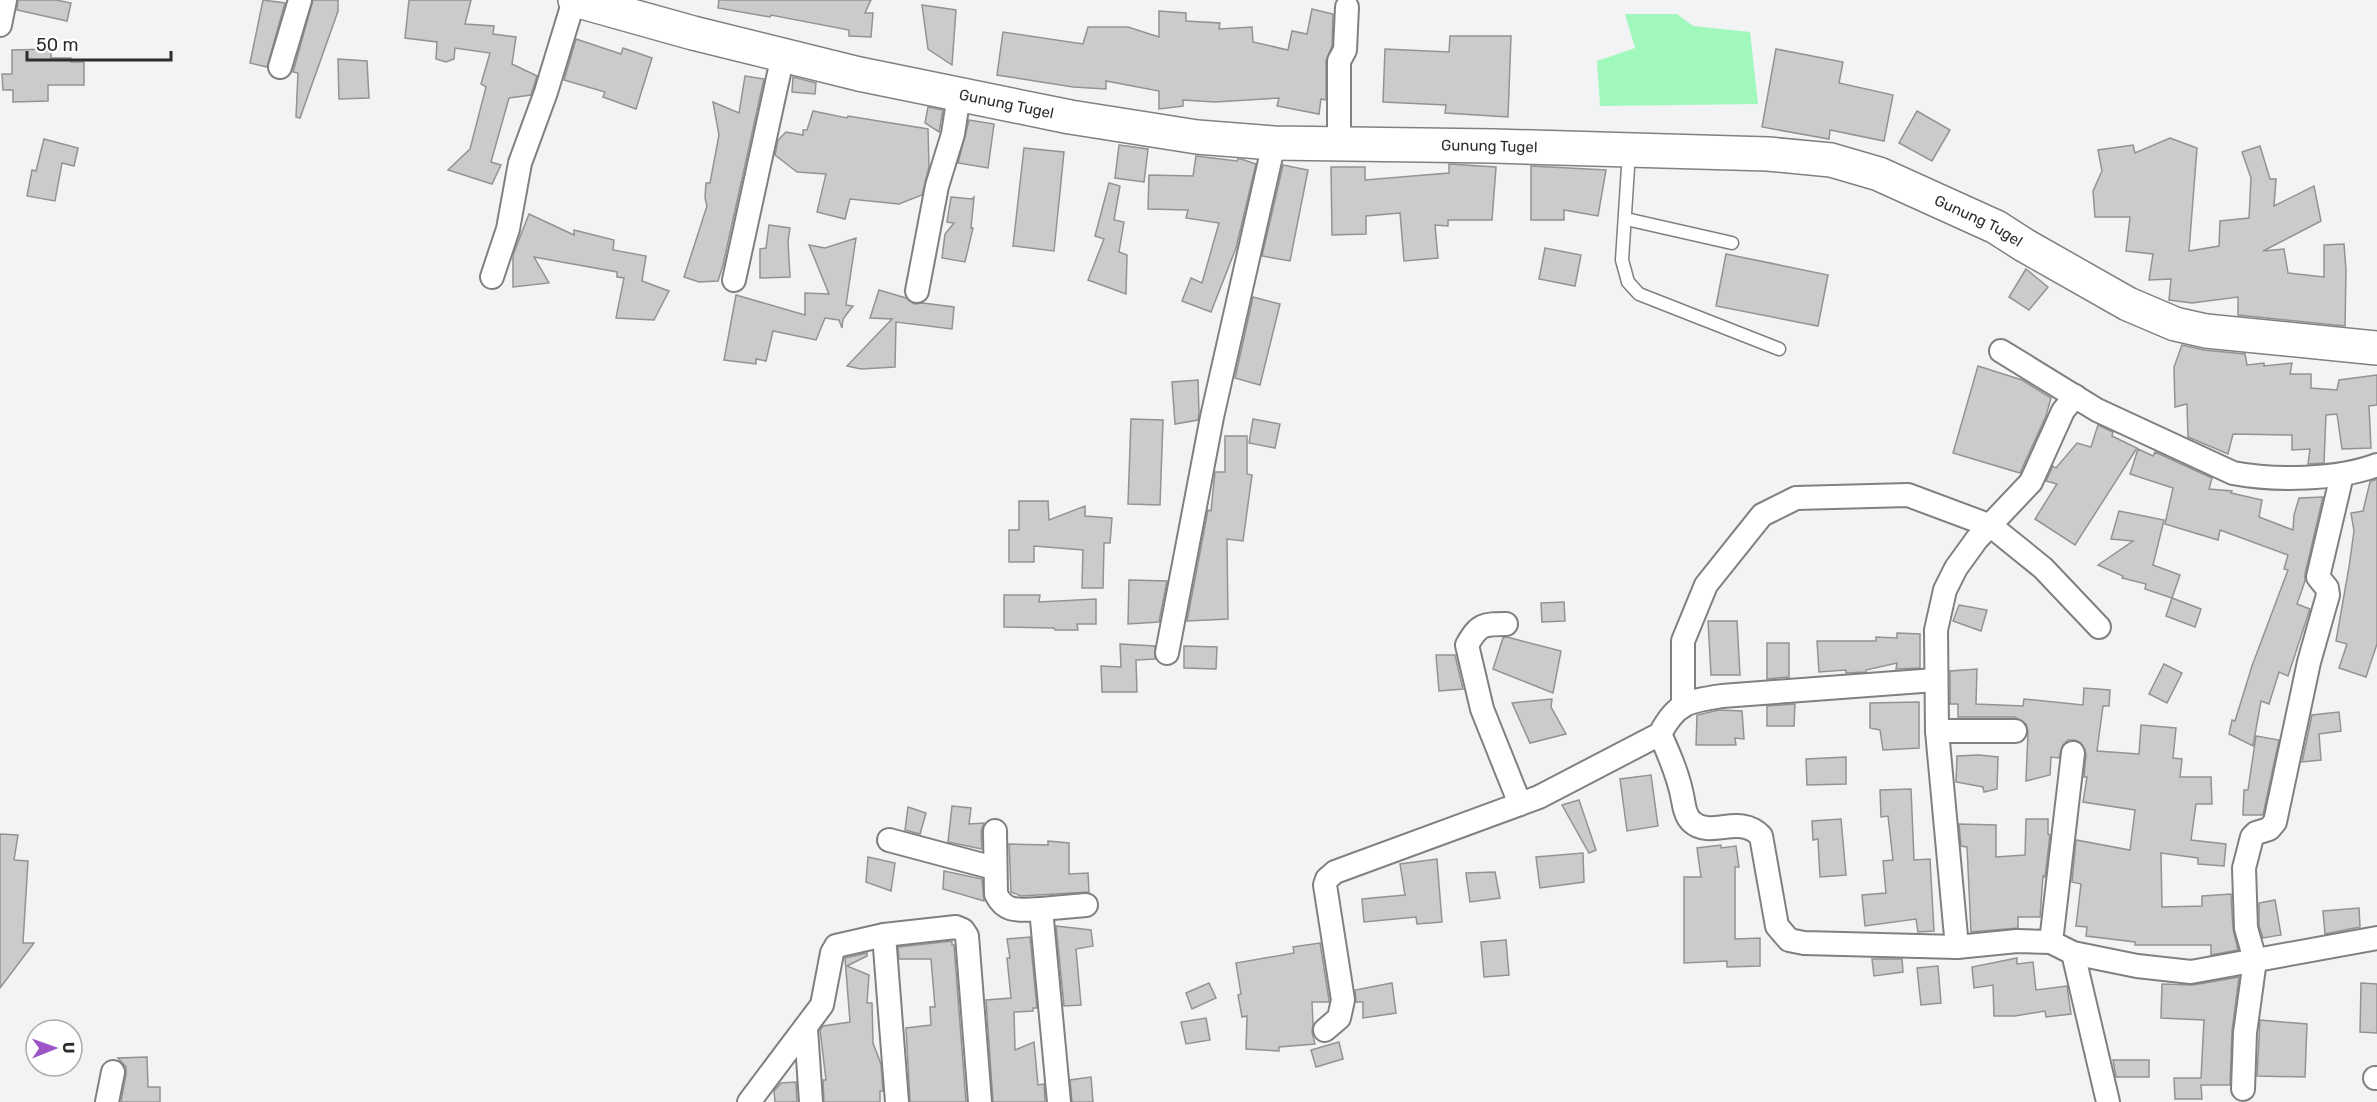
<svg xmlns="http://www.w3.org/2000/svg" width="2377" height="1102" viewBox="0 0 2377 1102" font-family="Rubik,sans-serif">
<rect width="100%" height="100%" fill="#f2f3f4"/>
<path fill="#a0f8bc" d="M1625 14H1677L1693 26 1750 32 1758 104 1600 106 1597 61 1635 48Z"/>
<g fill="#cccbca" stroke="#949292" stroke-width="1.5">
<path d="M18 0H56L71 3 67 21 17 10Z"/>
<path d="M263 0 285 3 267 67 250 63Z"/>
<path d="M313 0H338V11L300 118 296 117 298 73 293 72Z"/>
<path d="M409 0H471L465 24 494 26 493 34 516 37 512 64 537 76 531 95 509 98 491 162 501 165 492 184 448 170 470 149 486 87 481 84 490 53 455 48 454 59 446 62 436 59 437 42 405 38Z"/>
<path d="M719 0H871L865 13H873L871 37 849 36V30L771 15 770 17 718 8Z"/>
<path d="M922 5 956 10 952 65 928 49Z"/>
<path d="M1312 9 1333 14 1332 46 1326 61V100L1321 99 1319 114 1277 106 1279 98 1215 102 1183 100V106L1159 109V91L1106 81V89L1073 87 997 75 1003 32 1083 44 1088 27H1128L1159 37V11L1186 13V21L1220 23 1219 29 1252 27 1253 42 1288 50 1292 31 1307 34Z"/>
<path d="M1450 36H1511L1508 117 1445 113 1446 105 1383 102 1385 49 1449 52Z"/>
<path d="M576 39 621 54 623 48 652 58 636 109 603 97 605 92 564 80Z"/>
<path d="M51 49V58H71V62H84V85H48V101L13 102V90H3L2 74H12V50Z"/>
<path d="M1776 49 1843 62 1839 83 1893 95 1884 141 1830 130 1829 139 1762 127Z"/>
<path d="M338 59 367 61 369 98 339 99Z"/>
<path d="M745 76 764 79 723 265 718 281 699 282 684 277 707 206 705 198 706 183H710L719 135 713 102 739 113Z"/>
<path d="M793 77 816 83 815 94 792 92Z"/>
<path d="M928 107 943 110 939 132 925 123Z"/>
<path d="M813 111 847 118 848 116 928 129 929 167 922 195 899 204 850 199 845 219 817 212 826 174 797 172 775 155 778 140 786 132 803 135V130H807Z"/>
<path d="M1917 111 1950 130 1932 161 1899 143Z"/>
<path d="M969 120 994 124 988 168 958 163Z"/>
<path d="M2170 138 2197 148 2189 251 2219 246 2220 221 2249 218 2251 178 2242 152 2260 146 2270 179H2276L2274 206 2314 186 2321 221 2263 251 2284 249 2288 273 2324 277V245L2344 244 2346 270 2345 326 2238 315V297L2192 303 2169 300 2171 279 2149 280 2153 254 2126 251 2130 217H2095L2093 191 2102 171 2098 150 2133 145 2135 153Z"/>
<path d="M44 139 78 148 74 166 62 163 55 201 27 196 32 170 36 171Z"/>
<path d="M1119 145 1148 149 1144 182 1115 178Z"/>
<path d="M1024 148 1064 152 1054 251 1013 246Z"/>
<path d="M1196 156 1237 161 1238 159H1241L1256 164 1236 248 1211 312 1182 301 1191 278 1202 283 1219 223 1186 218 1188 210 1148 209 1149 175 1193 176Z"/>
<path d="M1449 164 1496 167 1492 220H1448V226L1435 225 1438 258 1404 261 1400 213 1366 216V234L1332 235 1331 167H1365V180L1449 173Z"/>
<path d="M1283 165 1308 170 1290 261 1262 256Z"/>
<path d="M1531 166 1606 170 1598 216 1564 210V220H1531Z"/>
<path d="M1109 183 1120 186 1114 220 1124 222 1119 252 1127 255 1126 294 1088 280 1104 239 1095 236Z"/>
<path d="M951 197 972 199 974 197 971 228H973L965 262 942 258 945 234 954 223 947 222Z"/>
<path d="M529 214 574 235V230L614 240 613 250 646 256 642 281 669 291 654 320 616 318 624 278 617 277V272L534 257 549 283 513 287V255Z"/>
<path d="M769 225 790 228 788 241 790 277 760 278V249L766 248Z"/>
<path d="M856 238 846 305 853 306 843 319 842 328 839 320 825 318 816 340 773 331 766 361 756 359V364L724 360 736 295 805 315V293L829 294 809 245 825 248Z"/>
<path d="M1545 248 1581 255 1575 286 1539 279Z"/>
<path d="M1726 254 1828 275 1818 326 1716 306Z"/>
<path d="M2026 269 2048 287 2029 310 2009 297Z"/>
<path d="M879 290 906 298 914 304 923 303 954 307 952 329 896 322 895 367 861 369 847 366 892 319 870 318Z"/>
<path d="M1253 297 1280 304 1260 385 1235 378Z"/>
<path d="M2182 345 2204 350 2245 354 2247 365 2264 363V366L2292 363 2290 374H2311V388L2337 390 2339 380 2377 375V405L2369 406 2371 448 2342 449 2337 414 2326 415 2324 463 2308 464 2310 449 2292 450V435L2233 434 2228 454 2188 437 2187 404 2175 407 2174 367Z"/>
<path d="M1978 366 2022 380 2051 398 2046 416 2020 473 1953 453Z"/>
<path d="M1198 380 1199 412 1198 420 1175 424 1172 382Z"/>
<path d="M1131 419 1163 420 1160 505 1128 504Z"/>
<path d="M1253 419 1280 424 1275 448 1249 443Z"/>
<path d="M2098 425 2113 432 2112 436 2137 448 2075 545 2035 519 2057 484 2046 481 2053 466 2056 468 2077 443 2091 447Z"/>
<path d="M1225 436H1247V474L1252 475 1243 541 1227 539 1228 619 1187 621 1208 510 1211 511 1215 472H1225Z"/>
<path d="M2138 449 2153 456 2155 452 2212 478 2209 489 2232 491 2231 493 2262 500 2259 517 2293 530 2294 515 2299 498 2323 497 2305 574V581L2297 604 2310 609 2288 676 2279 672 2269 704 2261 701 2253 746 2229 734 2232 720 2235 721 2252 666 2288 570 2284 569 2288 555 2220 530 2218 540 2165 524 2173 488 2130 474Z"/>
<path d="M2377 479V644L2366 677 2339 668 2347 644 2336 641 2349 567 2354 531 2351 513 2363 511 2370 482Z"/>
<path d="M1019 501H1048L1049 520 1085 506V516L1112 518 1110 543H1104L1103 588H1082L1083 550 1034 546V562H1009V530H1019Z"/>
<path d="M2119 511 2164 520 2153 565 2180 575 2172 598 2145 589 2146 584 2122 578 2123 576 2098 565 2133 541 2111 539Z"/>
<path d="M1129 580 1167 581 1159 622 1128 624Z"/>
<path d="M1004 595H1040L1039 602 1096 599V624H1077L1078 630H1055L1054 628 1004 627Z"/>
<path d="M2172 598 2201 609 2195 627 2166 616Z"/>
<path d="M1564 602 1565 621 1542 622 1541 603Z"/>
<path d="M1959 605 1987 610 1981 631 1953 621Z"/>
<path d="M1708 621H1737L1740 675H1711Z"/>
<path d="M1897 633 1920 634V668L1896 669 1897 663 1866 670V672L1846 673V670L1819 672 1817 641H1876V637L1897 638Z"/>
<path d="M1507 637 1561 651 1553 693 1493 669 1503 638Z"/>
<path d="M1767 643H1789V677L1767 679Z"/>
<path d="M1120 644 1155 646V659L1136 660 1137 692H1102L1101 666 1121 667Z"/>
<path d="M1184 646 1217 647 1216 669 1184 668Z"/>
<path d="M1436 655H1455L1463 689 1439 691Z"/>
<path d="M2164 664 2182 673 2167 703 2149 694Z"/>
<path d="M1977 669 1976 704 2023 706 2024 699 2083 705 2084 688 2110 690 2109 706H2103L2097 751 2139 754 2141 725 2176 728 2173 758 2182 759 2180 777H2211L2212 804H2196L2191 840 2226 844 2224 866 2198 864V858L2161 853 2162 907 2202 906V896L2231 894 2233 929 2238 950 2211 955V945H2135V942L2086 936 2087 927 2076 926 2081 884 2072 882 2076 840 2130 850 2135 810 2083 802 2087 777H2084L2086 754 2081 743 2075 740H2068L2063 745 2059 758 2051 757 2050 775 2026 781 2028 732 2026 724 2015 717H1958V704H1950V671Z"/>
<path d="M1552 699 1551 707 1566 734 1530 743 1512 703Z"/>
<path d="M1919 702V748L1883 750 1880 730 1870 728V703Z"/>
<path d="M1795 704 1794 726H1767V706Z"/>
<path d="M1719 710 1742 711 1744 739 1735 738 1736 745H1696L1697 715Z"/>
<path d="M2339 712 2341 731 2319 734 2321 760 2302 762 2312 715Z"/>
<path d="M2256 736 2279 740 2263 815H2243L2244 790H2248Z"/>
<path d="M1979 755 1998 757 1997 789 1984 792 1983 787 1956 782 1957 756Z"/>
<path d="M1846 757V784L1807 785 1806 759Z"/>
<path d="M1651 775 1658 826 1627 831 1620 779Z"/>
<path d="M1911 789 1914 860 1930 859 1934 931 1918 932 1916 919 1865 926 1862 895 1886 893 1883 861 1893 860 1888 816 1881 817 1880 790Z"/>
<path d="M1579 800 1596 850 1589 853 1562 805Z"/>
<path d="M952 806 971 808 969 824 984 823 981 831 982 849 948 842Z"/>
<path d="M908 807 926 813 920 834 905 830Z"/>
<path d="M1841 819 1846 875 1820 877 1818 839 1813 840 1812 821Z"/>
<path d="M2026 819H2048V834L2050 835 2045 877 2043 876 2040 917H2018V928L1971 932 1967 847 1961 846 1959 824 1996 825V857L2025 855Z"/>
<path d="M0 834 18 835 14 860 28 861 23 943H34L0 988Z"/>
<path d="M1048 841 1069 843V874L1088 873 1089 892 1021 896 1011 892 1009 844 1048 845Z"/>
<path d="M1721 845V848L1736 846 1739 867H1735V939L1760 938V966L1727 967V961L1684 963V877H1701L1697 848Z"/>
<path d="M1583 853 1584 882 1540 888 1536 857Z"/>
<path d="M868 857 895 863 891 891 866 882Z"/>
<path d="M1437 859 1442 922 1417 924 1416 917 1364 922 1362 899 1405 895 1400 864Z"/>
<path d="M944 871 982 879 984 901 943 889Z"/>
<path d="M1495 872 1500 898 1470 902 1466 873Z"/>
<path d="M2275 900 2281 935 2263 938 2259 926V903Z"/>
<path d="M2359 908 2360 927 2325 934 2323 911Z"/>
<path d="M1056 926 1091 930 1093 946 1076 949 1081 1005 1064 1006Z"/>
<path d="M1030 937 1037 1008H1033V1011L1014 1012 1015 1050 1034 1042 1038 1085 1044 1084 1045 1102H993L986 1000 1011 998 1007 958H1010L1007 939Z"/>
<path d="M1506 940 1509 975 1484 977 1481 942Z"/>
<path d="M952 941V945H954L966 1102H910L906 1028 931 1025 930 1007H935L931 959H899L898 947Z"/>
<path d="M1320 943 1329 1000V1002H1312L1313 1024 1312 1032 1315 1044 1279 1047V1051L1246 1049 1247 1016 1242 1017 1238 995 1241 994 1236 963 1294 953 1293 947Z"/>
<path d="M867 953V956L847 966 869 975 867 1003H872L873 1043 881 1064 883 1091H880V1102H824L823 1080H826L820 1030 823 1026 850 1022 845 958Z"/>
<path d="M2017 958V964L2033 962 2036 990 2067 986 2071 1014 2046 1017 2045 1011 2015 1016H1994L1993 985 1974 988 1972 967Z"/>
<path d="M1872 959H1902L1903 972 1874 976Z"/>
<path d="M1938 966 1941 1003 1921 1005 1917 968Z"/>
<path d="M2239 977 2232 1031 2230 1085H2201L2202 1099H2175L2174 1078H2201L2204 1020 2161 1018 2162 984 2193 985Z"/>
<path d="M1209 983 1216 998 1192 1009 1186 993Z"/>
<path d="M1392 983 1396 1013 1363 1018V1002H1356L1355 990Z"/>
<path d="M2361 983 2377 984V1033L2360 1032Z"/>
<path d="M1206 1018 1210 1040 1186 1044 1181 1022Z"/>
<path d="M2260 1020 2307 1024 2305 1077 2257 1076Z"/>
<path d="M1339 1042 1343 1059 1316 1067 1311 1050Z"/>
<path d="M147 1057 148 1087H160V1102H121L126 1074V1067L118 1058Z"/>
<path d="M2113 1060H2149V1077H2116Z"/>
<path d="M1091 1077 1093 1102H1072L1070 1080Z"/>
<path d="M796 1082 797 1102H775L774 1091 781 1083Z"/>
</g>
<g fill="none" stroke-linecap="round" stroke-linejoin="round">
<defs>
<g id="lane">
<path d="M1629 152 1622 260 1628 282 1639 294 1779 349"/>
<path d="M1626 219 1732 243"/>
</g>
<g id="street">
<path d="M0 25 5 0"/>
<path d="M280 67 300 0"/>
<path d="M1339 144V61L1345 50 1347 7"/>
<path d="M492 277 508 229 520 163 546 92 574 0"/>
<path d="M734 280 783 55"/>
<path d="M917 291 937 186 953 134 959 95"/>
<path d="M2001 351 2097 410 2233 473C2274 481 2338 480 2377 465"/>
<path d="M2075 396 2063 411 2031 482 1977 539 1956 568 1945 590 1936 630 1937 731 1957 947 2017 941 2051 942 2073 953 2137 966 2191 972 2377 938"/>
<path d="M1506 624C1483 624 1479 624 1467 645L1482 709 1520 804"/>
<path d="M1167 653 1212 417 1274 143"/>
<path d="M1683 706V641L1706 585 1762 515 1796 498 1908 495 1991 526 2043 568 2099 627"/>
<path d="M1937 731H2015"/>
<path d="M1660 734C1670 756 1679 777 1683 800 1684 807 1686 817 1692 822 1711 839 1739 813 1761 836L1777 926 1789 940 1804 943 1957 947"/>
<path d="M995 831 996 894C1006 915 1022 909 1041 909L1059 1102"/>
<path d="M889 840 994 868"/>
<path d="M1041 909 1086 905"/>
<path d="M2051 942 2073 753"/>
<path d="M2073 953 2108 1102"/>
<path d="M806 1029 811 1102"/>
<path d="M1325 1030 1339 1018 1343 1000 1325 885 1327 879 1335 872 1539 797 1660 734C1676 703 1688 701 1722 696L1935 680"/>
<path d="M2375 1078H2377"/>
<path d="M2243 1089 2245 1033 2255 960 2246 928 2244 868 2252 837 2256 833 2269 829 2275 822 2309 662 2328 595 2327 588 2318 577 2342 475"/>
<path d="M107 1102 113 1072"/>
<path d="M749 1102 822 1005 832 953 836 946 884 935"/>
<path d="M897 1102 884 935 956 927 963 930 967 936 980 1102"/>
</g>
<g id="primary">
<path id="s1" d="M575 0 693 33 859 74 1070 117 1197 137 1274 143 1494 146 1768 154 1831 160 1879 174 1996 227 2024 245 2128 304 2175 324 2206 331 2377 348"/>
</g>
</defs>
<use href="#lane" stroke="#808081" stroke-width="15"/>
<use href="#street" stroke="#808081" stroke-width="26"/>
<use href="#primary" stroke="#808081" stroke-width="36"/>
<use href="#lane" stroke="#fff" stroke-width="12"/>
<use href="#street" stroke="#fff" stroke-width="22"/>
<use href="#primary" stroke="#fff" stroke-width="33"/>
</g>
<g text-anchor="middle" stroke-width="4.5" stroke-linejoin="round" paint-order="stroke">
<g font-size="15" fill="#2d2d2d" stroke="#fff">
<text dy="5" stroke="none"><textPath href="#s1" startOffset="444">Gunung Tugel</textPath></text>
<text dy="5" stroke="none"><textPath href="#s1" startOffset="930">Gunung Tugel</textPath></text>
<text dy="5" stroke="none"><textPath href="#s1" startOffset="1432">Gunung Tugel</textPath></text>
</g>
</g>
<g transform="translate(54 1048) rotate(89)"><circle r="28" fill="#ffffff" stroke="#ababab" stroke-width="1.5"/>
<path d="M0-4.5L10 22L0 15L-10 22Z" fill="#9d54c7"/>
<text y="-9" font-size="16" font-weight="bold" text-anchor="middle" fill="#2d2d2d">U</text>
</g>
<path d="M27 51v9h144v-9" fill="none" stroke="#2d2d2d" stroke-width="3"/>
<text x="36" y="51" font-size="18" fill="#2d2d2d" stroke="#ffffff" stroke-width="4.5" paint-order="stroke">50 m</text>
</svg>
